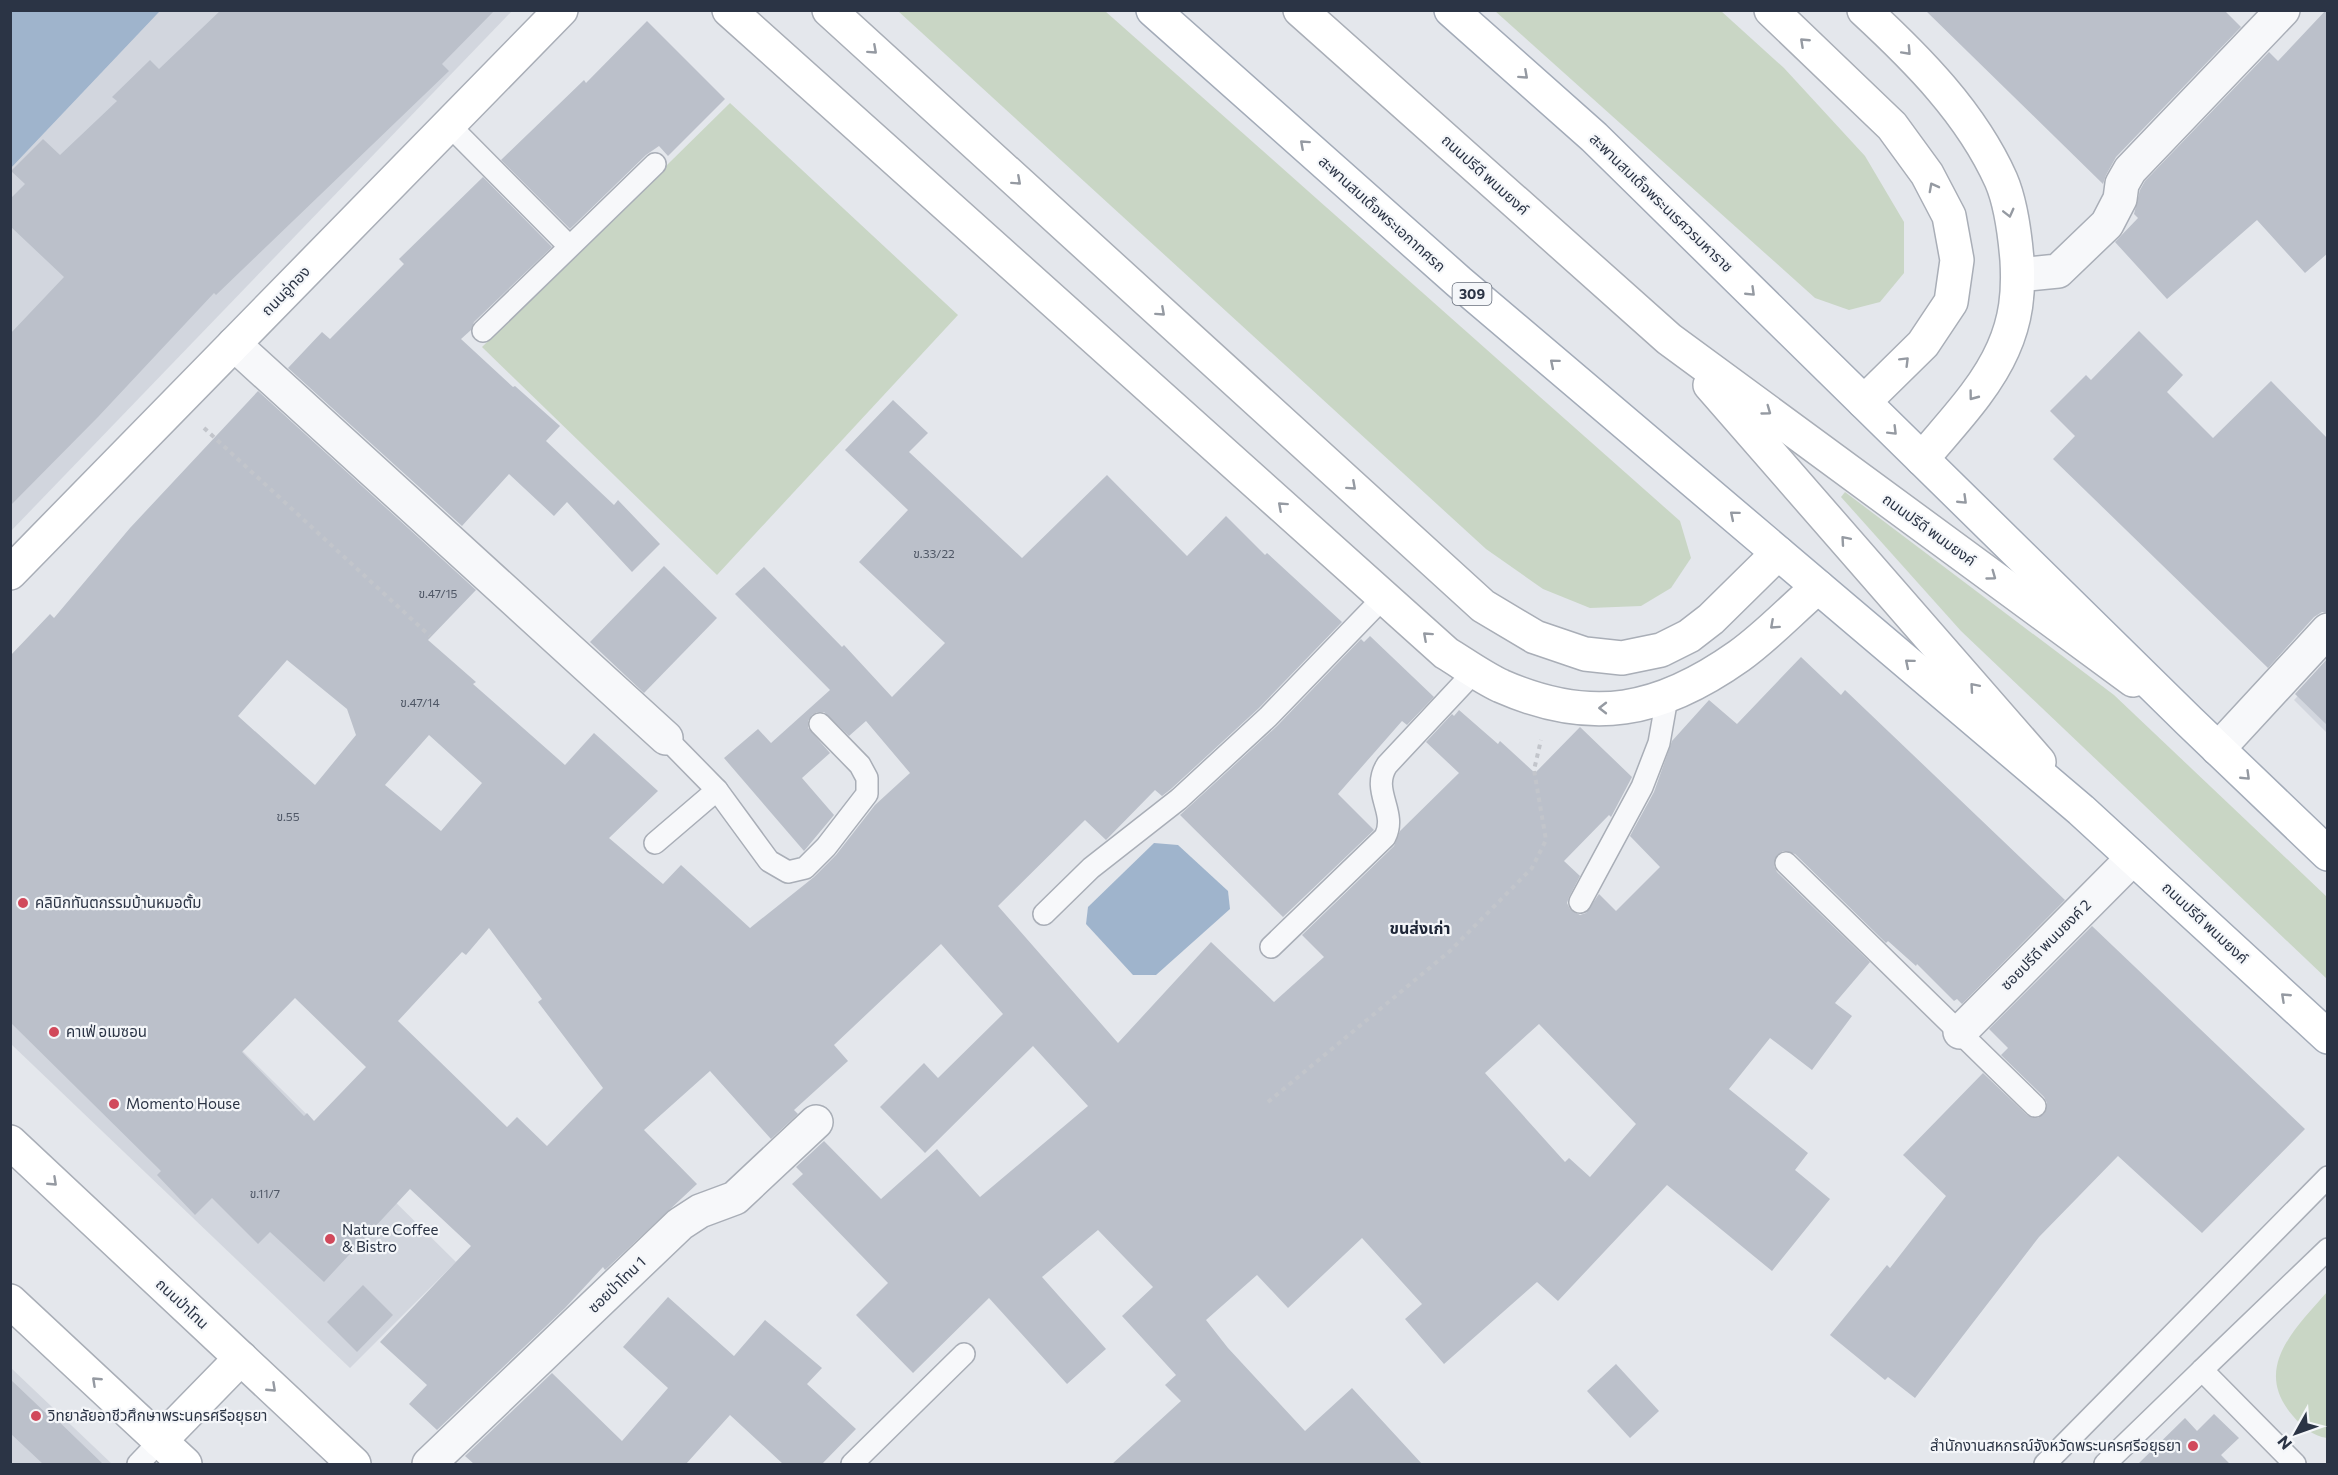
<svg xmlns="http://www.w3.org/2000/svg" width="2338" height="1475" viewBox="0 0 2338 1475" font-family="Commissioner,'Noto Sans Thai',sans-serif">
<rect width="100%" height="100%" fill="#e4e7ec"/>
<g fill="#d2d6de">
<path d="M160 11H512L11 531V168Z"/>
<path d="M2327 666V733L2294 700Z"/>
<path d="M10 821 456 1262 350 1368 11 1044Z"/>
<path d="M11 1368 112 1464H11Z"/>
</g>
<g fill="#c9d6c5">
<path d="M898 11H1105L1680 521 1691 558 1671 588 1641 606 1590 608 1543 589 1486 549Z"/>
<path d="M1495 11H1721L1784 68 1865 156 1904 222V273L1880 302 1849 310 1815 298Z"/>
<path d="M730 103 958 315 717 575 482 347Z"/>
<path d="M1845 492 2114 695 2327 897V979L1961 631 1841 497Z"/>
<path d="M2327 1292V1438C2313 1436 2302 1427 2293 1416 2251 1368 2296 1328 2327 1292Z"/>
</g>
<g fill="#9fb4cc">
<path d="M11 10 160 11 11 168 10 11Z"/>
<path d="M1154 843 1178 845 1228 891 1230 909 1156 975H1133L1086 924 1088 907Z"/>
</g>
<g fill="#bbc0ca" fill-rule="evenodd">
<path d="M221 10H495L442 64 449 71 216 295 214 293 98 417 10 506V334L64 277 10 226V199L25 184 11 171 43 139 60 155 117 101 112 97 150 60 159 69Z"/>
<path d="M1925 10H2224L2241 27 2116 157 2106 175 2103 184Z"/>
<path d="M2326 10 2328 253 2305 273 2257 220 2167 299 2115 242 2138 218 2134 214 2140 190 2145 181 2269 52 2278 61Z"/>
<path d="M647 21 725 99 668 156 659 146 646 155 570 229 501 160 584 80 586 83Z"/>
<path d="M483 177 552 247 474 322 471 330 461 339 513 387 515 386 560 426 546 441 614 505 618 500 660 544 632 572 567 502 554 516 509 474 462 526 288 368 322 332 330 339 404 264 399 259Z"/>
<path d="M2139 331 2183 375 2167 392 2213 438 2271 381 2328 439V612H2322L2314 617 2268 668 2053 459 2075 436 2050 411 2086 375 2091 380Z"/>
<path d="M258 391 476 590 428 640 476 682 473 684 565 765 594 733 658 791 609 838 663 884 681 865 750 928 814 877 836 855 875 805 910 773 866 721 849 736 824 712H817L812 715 808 721V728L830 753 802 778 834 815 804 851 724 758 758 729 771 743 830 690 735 594 764 567 842 647 844 645 892 697 945 643 859 562 908 510 845 450 893 400 928 433 909 452 1022 558 1107 475 1187 556 1226 516 1265 555 1267 553 1342 622 1259 708 1171 789 1162 796 1155 790 1106 840 1085 820 998 906 1118 1043 1211 942 1274 1002 1324 957 1302 935 1394 846 1400 831 1459 773 1426 742 1452 714 1454 716 1459 710 1498 744 1500 741 1535 773 1580 727 1632 777 1611 817 1609 815 1564 861 1580 876 1569 897 1567 903 1570 909 1580 915 1586 913 1599 894 1616 911 1660 867 1630 836 1654 792 1672 741 1709 700 1737 724 1801 657 1841 695 1845 690 2065 900 1962 1004 1957 999 1954 1001 1917 964 1916 966 1888 941 1886 943 1795 854 1783 851 1777 855 1774 866 1777 872 1870 962 1835 1003 1852 1016 1812 1070 1770 1038 1729 1089 1808 1153 1795 1170 1830 1199 1772 1271 1667 1185 1558 1301 1537 1282 1444 1364 1405 1319 1422 1304 1362 1238 1288 1308 1257 1275 1206 1320 1228 1348 1305 1431 1352 1388 1422 1464H1112L1181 1401 1165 1385 1176 1375 1122 1316 1153 1287 1098 1230 1042 1277 1106 1349 1067 1384 989 1298 913 1373 856 1315 888 1283 792 1184 803 1174 796 1167 824 1141 881 1199 937 1149 980 1197 1088 1106 1033 1046 925 1153 880 1107 924 1063 938 1078 1003 1014 941 944 834 1045 848 1061 794 1110 798 1114 771 1139 710 1071 644 1130 697 1184 605 1270 603 1267 565 1308 437 1430 409 1404 427 1385 380 1342 471 1246 410 1189 324 1282 270 1232 258 1244 212 1198 195 1215 157 1175 161 1171 10 1022V656L50 614 54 618 130 528ZM287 660 347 709 356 735 315 785 238 716ZM429 735 482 783 441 831 385 785ZM489 928 542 999 538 1002 603 1088 547 1146 517 1117 507 1127 398 1021 462 952 466 955ZM295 998 366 1067 314 1121 307 1113 304 1116 242 1052ZM1539 1024 1636 1124 1590 1177 1569 1158 1565 1162 1485 1073Z"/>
<path d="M664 566 717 618 644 693 590 642Z"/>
<path d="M1370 636 1434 697 1407 725 1402 721 1338 794 1374 830 1283 917 1180 815 1277 726 1361 639 1364 642Z"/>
<path d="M2328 658V726L2295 694Z"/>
<path d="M2092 926 2305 1129 2202 1233 2118 1156 2039 1237 1915 1398 1888 1377 1885 1380 1830 1335 1887 1265 1890 1268 1946 1196 1903 1155 1983 1073 2027 1115 2038 1118 2044 1114 2047 1103 2044 1097 2001 1055 2008 1048 1989 1029Z"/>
<path d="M363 1285 393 1315 357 1352 327 1322Z"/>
<path d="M668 1297 734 1356 765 1320 822 1368 807 1384 856 1429 822 1464H783L730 1415 686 1464H474L465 1456 552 1373 622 1441 668 1388 623 1347Z"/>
<path d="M1616 1364 1659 1411 1630 1438 1587 1391Z"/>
<path d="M10 1379 51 1418 53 1416 103 1464H43L10 1433Z"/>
<path d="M2214 1414 2239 1438 2221 1455 2230 1464H2138L2185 1418 2197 1431Z"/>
</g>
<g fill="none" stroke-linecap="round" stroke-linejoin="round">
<defs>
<g id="lane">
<path d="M449 125 569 246"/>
<path d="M483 331 655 164"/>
<path d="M666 738 717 790 769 861 788 872 805 868 826 847 867 794V778L860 765 820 724"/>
<path d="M655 843 717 790"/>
<path d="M1786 863 2035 1106"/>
<path d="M1580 902 1642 787 1659 743 1667 698"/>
<path d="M1044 914 1091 868 1179 799 1268 717 1384 597"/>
<path d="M1271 947 1385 837C1398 812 1370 791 1387 765L1475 671"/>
<path d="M138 1464 160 1441"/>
<path d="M852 1464 964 1354"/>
<path d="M2045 1464 2328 1177"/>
<path d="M2105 1464 2202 1370"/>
<path d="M2295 1464 2202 1370 2328 1249"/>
</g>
<g id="street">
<path d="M2018 275 2058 271 2107 224 2120 199 2122 184 2130 170 2283 10"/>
<path d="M234 344 666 738"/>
<path d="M2218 749 2328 630"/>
<path d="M1960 1032 2133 858"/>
<path d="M429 1464 680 1224 700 1211 735 1198 816 1122"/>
</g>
<g id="secondary">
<path d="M729 10 1446 653C1464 664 1482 677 1501 686 1592 726 1660 712 1739 656 1767 636 1792 609 1818 587"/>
<path d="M829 10 1483 606 1535 637 1585 654 1622 658 1661 650 1689 636 1711 619 1778 553"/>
<path d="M1300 10 1669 339 2133 680"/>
<path d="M1771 10 1892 126 1927 174 1949 216 1957 260 1951 302 1923 344 1864 402"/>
<path d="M1864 10C1917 59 1971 113 2001 180 2011 203 2015 236 2017 260 2019 293 2016 320 2003 349 1985 390 1950 425 1922 459"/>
<path d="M1710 385 2039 762"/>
<path d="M10 573 561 10"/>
<path d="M10 1142 354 1464"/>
<path d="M10 1301 185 1464"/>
<path d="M160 1441 241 1358"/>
</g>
<g id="primary">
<path d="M1153 10 1459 282 2081 810 2328 1037"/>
<path d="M1451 10 1594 137 2189 721 2328 854"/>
</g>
</defs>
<use href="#lane" stroke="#a9aeb7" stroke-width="24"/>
<use href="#street" stroke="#a9aeb7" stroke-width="36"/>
<use href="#secondary" stroke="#a9aeb7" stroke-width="36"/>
<use href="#primary" stroke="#a3abb8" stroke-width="36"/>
<g stroke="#c2c5cb" stroke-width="4" stroke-dasharray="4.5 4.5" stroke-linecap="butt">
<path d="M204 428 430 636"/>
<path d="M1268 1102 1450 951 1532 868 1546 840 1534 770 1541 740"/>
</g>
<use href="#lane" stroke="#f7f8fa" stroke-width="21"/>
<use href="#street" stroke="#f7f8fa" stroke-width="33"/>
<use href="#secondary" stroke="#fff" stroke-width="33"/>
<use href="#primary" stroke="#fff" stroke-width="33"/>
</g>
<defs><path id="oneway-chevron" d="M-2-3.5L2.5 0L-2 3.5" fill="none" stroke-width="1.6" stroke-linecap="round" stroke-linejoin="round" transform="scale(1.5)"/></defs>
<g stroke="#959aa2">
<use href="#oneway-chevron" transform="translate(1804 42) rotate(-137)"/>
<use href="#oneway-chevron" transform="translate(873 50) rotate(42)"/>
<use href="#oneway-chevron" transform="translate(1907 51) rotate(47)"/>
<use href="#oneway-chevron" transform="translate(1524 75) rotate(42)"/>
<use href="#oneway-chevron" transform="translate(1304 144) rotate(-138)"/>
<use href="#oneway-chevron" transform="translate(1017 181) rotate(42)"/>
<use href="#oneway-chevron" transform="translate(1933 187) rotate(-118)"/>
<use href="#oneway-chevron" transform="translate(2009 213) rotate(76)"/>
<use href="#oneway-chevron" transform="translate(1751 292) rotate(44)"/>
<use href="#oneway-chevron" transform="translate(1161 312) rotate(42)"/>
<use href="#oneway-chevron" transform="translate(1905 361) rotate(-45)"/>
<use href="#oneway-chevron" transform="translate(1554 363) rotate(-140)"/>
<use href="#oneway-chevron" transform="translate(1973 396) rotate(127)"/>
<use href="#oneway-chevron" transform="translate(1767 411) rotate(36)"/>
<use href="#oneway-chevron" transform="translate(1893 431) rotate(45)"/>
<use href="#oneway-chevron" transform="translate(1352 486) rotate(42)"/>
<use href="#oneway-chevron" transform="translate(1963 500) rotate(44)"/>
<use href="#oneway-chevron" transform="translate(1282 506) rotate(-138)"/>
<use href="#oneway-chevron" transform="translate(1734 515) rotate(-140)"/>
<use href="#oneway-chevron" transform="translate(1845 540) rotate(-131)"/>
<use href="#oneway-chevron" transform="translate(1992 576) rotate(36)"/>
<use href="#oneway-chevron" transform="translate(1774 625) rotate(138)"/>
<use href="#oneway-chevron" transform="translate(1427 636) rotate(-138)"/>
<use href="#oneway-chevron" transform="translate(1909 663) rotate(-140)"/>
<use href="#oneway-chevron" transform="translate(1974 687) rotate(-131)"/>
<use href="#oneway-chevron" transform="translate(1603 708) rotate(180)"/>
<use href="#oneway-chevron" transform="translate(2246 776) rotate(44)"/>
<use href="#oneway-chevron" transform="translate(2285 997) rotate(-137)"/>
<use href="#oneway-chevron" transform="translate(53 1182) rotate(43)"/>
<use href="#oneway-chevron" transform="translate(96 1381) rotate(-137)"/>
<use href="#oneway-chevron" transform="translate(272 1388) rotate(43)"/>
</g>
<g fill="#d1495b" stroke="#f4f6f9" stroke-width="2">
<circle cx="23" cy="903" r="6"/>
<circle cx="54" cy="1032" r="6"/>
<circle cx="114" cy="1104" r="6"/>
<circle cx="330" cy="1239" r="6"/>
<circle cx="36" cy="1416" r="6"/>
<circle cx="2193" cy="1446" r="6"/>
</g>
<g text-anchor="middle" stroke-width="4.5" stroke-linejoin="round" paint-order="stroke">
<g font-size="12" fill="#4f5766">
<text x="934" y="558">ข.33/22</text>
<text x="438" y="598">ข.47/15</text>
<text x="420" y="707">ข.47/14</text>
<text x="288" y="821">ข.55</text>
<text x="265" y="1198">ข.11/7</text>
</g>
<rect fill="#f4f6f9" stroke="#676e7b" stroke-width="1.5" x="1452.5" y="283" width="39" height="22" rx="4.5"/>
<g font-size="14" font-weight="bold" fill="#2b3445">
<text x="1472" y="299">309</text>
</g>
<g font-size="15" fill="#2b3445" stroke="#f4f6f9">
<text transform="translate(1485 175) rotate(42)" y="5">ถนนปรีดี พนมยงค์</text>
<text transform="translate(1661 203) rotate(44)" y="5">สะพานสมเด็จพระนเรศวรมหาราช</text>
<text transform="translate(1382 214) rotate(42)" y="5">สะพานสมเด็จพระเอกาทศรถ</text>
<text transform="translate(286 291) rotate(-46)" y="5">ถนนอู่ทอง</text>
<text transform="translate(1929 530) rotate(36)" y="5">ถนนปรีดี พนมยงค์</text>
<text transform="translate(2205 923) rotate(43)" y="5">ถนนปรีดี พนมยงค์</text>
<text transform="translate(2046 945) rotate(-45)" y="5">ซอยปรีดี พนมยงค์ 2</text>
<text transform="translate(617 1285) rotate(-44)" y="5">ซอยป่าโทน 1</text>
<text transform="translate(182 1304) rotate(43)" y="5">ถนนป่าโทน</text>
</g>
<g font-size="15" fill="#2b3445" stroke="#f4f6f9" text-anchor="start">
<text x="35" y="908">คลินิกทันตกรรมบ้านหมอตั้ม</text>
<text x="66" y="1037">คาเฟ่ อเมซอน</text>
<text x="126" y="1109">Momento House</text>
<text x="342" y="1235">Nature Coffee<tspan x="342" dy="17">&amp; Bistro</tspan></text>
<text x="48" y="1421">วิทยาลัยอาชีวศึกษาพระนครศรีอยุธยา</text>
<text x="2181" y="1451" text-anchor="end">สํานักงานสหกรณ์จังหวัดพระนครศรีอยุธยา</text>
</g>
<g font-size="16" font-weight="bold" fill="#1d2536" stroke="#f4f6f9">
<text x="1420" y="934">ขนส่งเก่า</text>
</g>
</g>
<rect width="2338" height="1475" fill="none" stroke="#2b3445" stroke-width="24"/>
<g transform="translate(2296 1433) rotate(230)" stroke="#f4f6f9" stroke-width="4.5" paint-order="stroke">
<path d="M0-4.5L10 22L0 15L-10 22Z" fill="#2b3445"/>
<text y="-9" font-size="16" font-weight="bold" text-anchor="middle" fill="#2b3445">N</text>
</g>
</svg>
